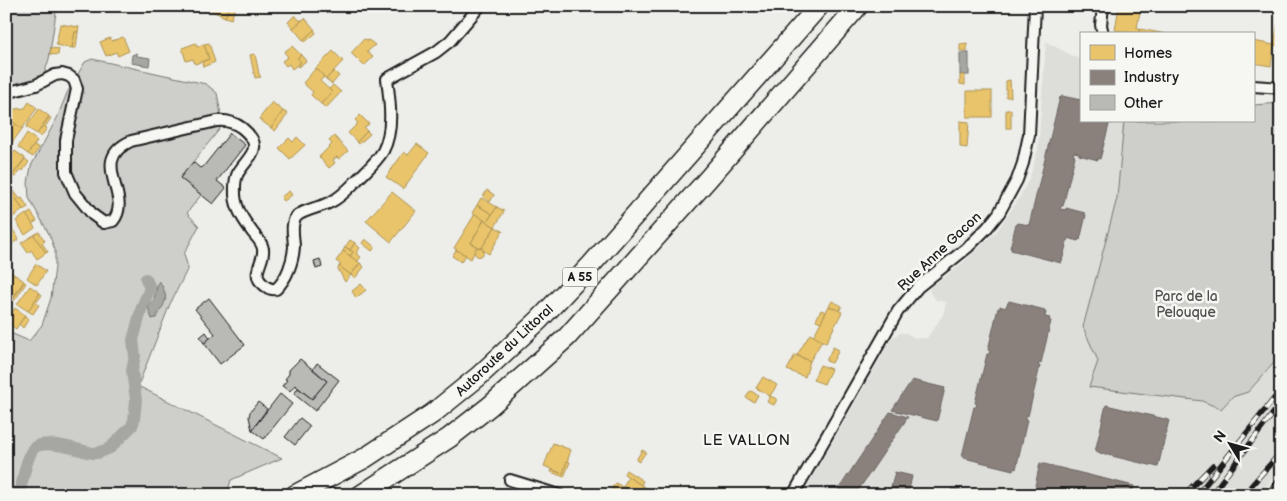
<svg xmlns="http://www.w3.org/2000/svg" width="1287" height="501" viewBox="0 0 1287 501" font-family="'Balsamiq Sans',sans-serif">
<rect width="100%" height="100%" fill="#edede9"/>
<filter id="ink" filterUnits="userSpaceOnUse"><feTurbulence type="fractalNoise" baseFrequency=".02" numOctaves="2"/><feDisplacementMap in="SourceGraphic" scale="10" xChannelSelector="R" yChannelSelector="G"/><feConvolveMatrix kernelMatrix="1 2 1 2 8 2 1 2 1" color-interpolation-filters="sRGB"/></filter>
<g filter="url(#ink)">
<path fill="#ddddda" d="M1046 42 1081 60V121H1124L1117 198 1083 327 1098 361 1221 409 1232 397 1248 392 1281 355V469L1260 495H802L892 338 900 333H906L916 338H927L943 315 946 302 936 300 930 293V287L958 267 997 231 1018 200 1030 177 1038 149Z"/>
<g fill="#cececb" stroke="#757574">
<path d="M6 6H57L49 59 44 75 33 81 6 88Z"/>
<path d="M92 59 206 84 217 93 223 125 180 178 201 195 187 213 199 226 184 254 188 268 170 304 138 386 282 458 231 480 227 495H6V331L29 341 42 325 51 298 55 267V250L49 234 29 198 28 183 31 166 57 118 67 93 85 62Z"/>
<path d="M1281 103V355L1248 392 1232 397 1221 409 1202 401 1089 387 1098 361 1083 327 1117 198 1124 121H1253V105Z"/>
</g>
<g fill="#a6a6a3" stroke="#6f6f6d">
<path d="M137 53V56L150 58 149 66 131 63 132 55Z"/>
<rect x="960" y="53" width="9" height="22"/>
<path d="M158 282H160C170 300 165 302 156 318L152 319 148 307 154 299Z"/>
</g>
<g fill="#e9c46a" stroke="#ac9253">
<path d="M212 6H230L225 17 210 10Z"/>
<path d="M230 6H236L231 19 225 17Z"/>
<path d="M1119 6H1141L1137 28H1140L1139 34 1115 30Z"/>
<path d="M295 15 299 20H304L293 28 288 22Z"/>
<path d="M1279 16 1281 17V46L1274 45Z"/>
<path d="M305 18 315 30 303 40 293 28Z"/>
<path d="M60 24 79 27 78 32H75L72 48 56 45Z"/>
<path d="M1140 29 1166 34H1139Z"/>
<path d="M314 30 316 33 305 42 303 40Z"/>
<path d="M75 32H78L76 48H72Z"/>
<path d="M123 37 129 51 118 56 116 52 106 56 100 42 110 38 112 41Z"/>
<path d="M364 39 370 41 375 45 367 52 373 57 364 66 351 53Z"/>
<path d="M1253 41 1274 45 1271 66 1253 63Z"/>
<path d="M196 43 197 47 204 44 209 59 195 64 193 59 186 61 182 48Z"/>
<path d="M209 43 215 62 203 67 202 62 209 59 204 44Z"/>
<path d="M967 43V51H960V44Z"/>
<path d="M292 46 301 55 297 58 301 62 292 69 289 64 286 66 282 61 288 57 284 52Z"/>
<path d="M51 48 59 49 58 55 50 54Z"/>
<path d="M333 51 343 61 326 79 316 68Z"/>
<path d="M255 54 259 74 261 77 255 78 250 55Z"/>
<path d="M301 55 306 61 298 67 297 65 301 62 297 58Z"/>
<path d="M316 68 324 77 320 81 332 92 321 104 311 95 313 92 303 83Z"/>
<path d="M334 71 339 76 332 84 326 79Z"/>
<path d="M960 75H965V85L960 84Z"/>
<path d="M1010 80 1011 97H1006V81Z"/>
<path d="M333 85 341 92 326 108 321 104 332 92 329 89Z"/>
<rect x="967" y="91" width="25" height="26"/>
<path d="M29 102 37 108 22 129 6 117V110L25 108Z"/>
<path d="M272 102 283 111 271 128 259 119Z"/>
<path d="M39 109 49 116 37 134 26 127Z"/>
<rect x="1006" y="110" width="5" height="18"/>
<path d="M283 111 288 114 275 131 271 128Z"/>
<path d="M360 115 369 124 364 128 367 131 357 142 348 133 358 123 355 120Z"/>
<path d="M6 117 22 129 6 151Z"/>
<path d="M49 117 51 118 45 127 47 128 41 137 37 134Z"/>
<path d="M960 121 969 122 967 148 960 147Z"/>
<path d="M367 131 370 134 359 144 357 142Z"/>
<path d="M27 133 37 141 28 154 18 147Z"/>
<path d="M334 136 348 151 339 159 337 157 333 160 335 163 329 168 319 157 332 144 329 141Z"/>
<path d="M297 137 305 145 290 159 279 148 289 138 293 142Z"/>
<path d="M417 144 429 153 403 189 386 177 404 152 408 155Z"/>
<path d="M34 145 39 148 33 157 28 154Z"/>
<path d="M15 151 25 158 12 176 6 172V163Z"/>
<path d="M25 159 29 162 23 171 21 169 15 177 12 176Z"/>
<path d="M487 190 494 195 490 202 483 197Z"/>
<path d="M14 191 20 199 22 198 28 207 23 210 12 192Z"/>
<path d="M289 191 292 195 284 201 281 197Z"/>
<path d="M12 192 23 210 13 217 6 206V195Z"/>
<path d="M392 192 416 211 391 242 366 221Z"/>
<path d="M481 198 497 207 492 214 477 205Z"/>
<path d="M477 205 492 214 487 222 472 213Z"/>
<path d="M497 207 504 211 495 227 487 222Z"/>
<path d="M31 212 37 221 32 224 26 215Z"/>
<path d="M26 214 35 228 25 235 16 221Z"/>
<path d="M475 214 484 220 471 243 477 247 471 259 454 248Z"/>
<path d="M6 219 19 239 6 248Z"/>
<path d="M484 220 495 227 481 249 471 243Z"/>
<path d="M495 227 503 231 489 254 481 249Z"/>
<path d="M39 232 45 241 42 243 48 252 45 253 34 235Z"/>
<path d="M34 235 46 253 37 259 31 250 28 253 21 243Z"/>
<path d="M365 239 375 247 372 251 362 243Z"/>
<path d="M350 240 355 243 350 250 345 247Z"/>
<path d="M355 243 360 248 356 253 361 257 357 262 350 256 353 252 350 250Z"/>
<path d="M345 247 353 252 350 256 343 251Z"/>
<circle cx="479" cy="252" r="4.5"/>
<path d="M456 250 466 255 461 262 452 256Z"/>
<path d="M343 251 360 263 351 275 339 266 341 265 336 261Z"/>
<path d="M360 263 364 267 355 278 351 275Z"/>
<path d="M36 264 46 271 37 285 27 278Z"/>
<path d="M339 266 351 275 345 282 338 269Z"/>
<path d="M6 269 24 281 6 308Z"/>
<path d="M24 282 26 283 15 300 13 299Z"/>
<path d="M361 284 366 290 356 298 352 291Z"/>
<path d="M30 286 40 293 28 311 17 304Z"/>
<path d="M40 293 42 295 36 303 39 305 33 314 28 311Z"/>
<path d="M832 301 842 306 839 311 829 306Z"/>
<path d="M829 306 842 312 826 343 813 337Z"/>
<path d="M15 308 25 315 16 329 6 322Z"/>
<path d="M821 310 826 312 821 322 816 320Z"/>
<path d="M25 316 29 319 23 328 19 324Z"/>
<path d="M810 334 822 341 810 361 797 355Z"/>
<path d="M833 347 839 350 832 363 826 361Z"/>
<path d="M795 355 810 361 805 377 787 370Z"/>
<path d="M820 365 831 369 824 384 813 380Z"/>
<path d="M763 377 777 385 770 396 756 388Z"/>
<path d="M751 391 758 395 754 402 746 398 749 392Z"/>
<path d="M770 396 777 399 774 405 767 402Z"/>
<path d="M553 443 571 450 563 474 544 466Z"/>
<path d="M642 450 646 452 639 462 636 460Z"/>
<path d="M567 461 570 462 564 477 551 472 552 470 563 474Z"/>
<path d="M626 470 643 481 641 485 624 474Z"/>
<path d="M628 477 643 486 637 495H634L623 487Z"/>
<path d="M616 483 627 490 625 495H619L611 489Z"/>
<path d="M643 486 657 495H637Z"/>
</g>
<g fill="#8a817c" stroke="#69635f">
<path d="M1062 96 1081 100V121H1110L1100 159 1098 158V160L1079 155V153L1074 152 1073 155 1075 156 1063 206H1061L1060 209 1066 210V208L1085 213V215H1086L1080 240 1079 239 1078 241 1068 238 1062 261 1061 260V263L1011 250 1012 248H1010L1016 224H1018V223L1029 225 1060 97 1061 98Z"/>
<path d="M1009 301 1045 310 1044 312H1046L1045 317 1050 318 1049 320 1051 321 1041 363H1039L1038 366H1040L1028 416 1026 415 1025 419 1027 420 1016 469 1014 468 1013 470 964 458V456H962L974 407H976L977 404 975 403 987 354H989L990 351 988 350 998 308 1000 309V306L1005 308Z"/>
<path d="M912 380 945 388 937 421 892 410Z"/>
<path d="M1106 405 1169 420 1158 467 1095 452Z"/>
<path d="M890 412 908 417 855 495 836 493Z"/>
<path d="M1040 463 1134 486 1132 495H1069L1035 486Z"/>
<path d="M895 472 912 476 908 495H889Z"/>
<path d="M952 488 979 495H951Z"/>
</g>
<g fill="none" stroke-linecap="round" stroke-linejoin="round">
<path stroke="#a6a6a3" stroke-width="12" d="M19 495C22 484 27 453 35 447 47 439 79 450 92 453H98L110 448 132 426 134 420 136 400 132 371 135 356 133 340 142 307 150 288 146 279"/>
</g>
<g fill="#b9b9b6" stroke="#1c1c1c">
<path d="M230 133 245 145 217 181 226 188 213 204 180 178 193 162 200 168 203 167Z"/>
<path d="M320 259 322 267 316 269 314 261Z"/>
<path d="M209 298 245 345 220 364 204 343 215 334 195 309Z"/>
<path d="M206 332 210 338 204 343 200 337Z"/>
<path d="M300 359 327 381 312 399 295 385 290 391 282 386 287 380 285 379 289 374V370Z"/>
<path d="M317 363 339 380 315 411 294 394 298 388 312 399 327 381 313 369Z"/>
<path d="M280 394 292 404 264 439 252 430Z"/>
<path d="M258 402 267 409 252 430 249 417 250 412Z"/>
<path d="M300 418 310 426 295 445 285 437Z"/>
</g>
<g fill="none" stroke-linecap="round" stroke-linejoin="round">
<defs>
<g id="minor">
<path d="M1103 34 1101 25 1103 6"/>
<path d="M1253 86 1281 88"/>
<path d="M6 93 36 85 55 75 62 74 69 76 74 80 77 89 66 140V172L75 193 93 215 104 223 113 221C134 196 87 161 131 141L217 121C226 120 235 123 242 128 266 148 249 155 238 173 234 180 235 188 235 195 236 210 245 222 253 233 257 238 262 242 263 249 265 261 250 274 263 284 267 288 271 290 276 289 287 279 293 261 294 247 294 237 290 225 296 217 302 210 322 207 331 202 343 196 351 186 360 177 368 169 377 161 383 151 394 130 390 102 387 79L436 52 450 41 480 6"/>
<path d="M510 480 559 495"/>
<path d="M793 495 898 311 918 287 968 247 987 228 999 213 1017 180 1023 163 1029 135 1035 6"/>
</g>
<path id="tertiary" d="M1274 495 1281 486"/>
<g id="motorway">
<path d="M295 495 365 458 432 414 479 376 539 320 590 266 819 6"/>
<path d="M361 495 449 438 490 406 567 337 707 180 858 6"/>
</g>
</defs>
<use href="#minor" stroke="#1c1c1c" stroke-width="14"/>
<use href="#tertiary" stroke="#1c1c1c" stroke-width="16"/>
<use href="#motorway" stroke="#1c1c1c" stroke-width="22"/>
<use href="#minor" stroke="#f6f6f2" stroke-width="10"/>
<use href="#tertiary" stroke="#f6f6f2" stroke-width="12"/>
<use href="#motorway" stroke="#f6f6f2" stroke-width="19"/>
<defs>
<g id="rail">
<path d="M1184 495 1213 465"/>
<path d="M1197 495 1281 390"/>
<path d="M1211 495 1281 403"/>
<path d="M1243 495 1281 452"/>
</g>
</defs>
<use href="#rail" stroke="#1c1c1c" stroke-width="5.5"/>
<use href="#rail" stroke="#f6f6f2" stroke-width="4" stroke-dasharray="11" stroke-linecap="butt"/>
</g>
</g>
<g text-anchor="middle" stroke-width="5" stroke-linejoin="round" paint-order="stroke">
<rect fill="#f6f6f2" stroke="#5d5d5c" stroke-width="1" x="562.5" y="267.5" width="35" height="19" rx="4"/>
<g font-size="12" font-weight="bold" fill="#1c1c1c">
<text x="580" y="281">A 55</text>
</g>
<g font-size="14" fill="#1c1c1c" stroke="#f6f6f2">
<text transform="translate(939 251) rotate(-43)" y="5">Rue Anne Gacon</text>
<text transform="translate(504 350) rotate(-43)" y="5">Autoroute du Littoral</text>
</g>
<g font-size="14" fill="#515151" stroke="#f6f6f2">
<text x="1186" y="301">Parc de la<tspan x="1186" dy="16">Pelouque</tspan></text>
</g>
<g font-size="15" letter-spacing="1" fill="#1c1c1c" stroke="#f6f6f2">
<text x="747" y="445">LE VALLON</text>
</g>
</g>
<rect width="1287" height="501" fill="none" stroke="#f6f6f2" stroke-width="25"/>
<rect x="12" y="12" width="1262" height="476" fill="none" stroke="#1c1c1c" stroke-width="2" filter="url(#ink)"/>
<rect x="1080" y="32" width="175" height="90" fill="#f6f6f2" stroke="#9f9f9c"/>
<rect x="1090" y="45" width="25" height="15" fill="#e9c46a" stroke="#9f9f9c"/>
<text x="1124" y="58" font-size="15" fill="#1c1c1c">Homes</text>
<rect x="1090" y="70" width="25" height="15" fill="#8a817c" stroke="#9f9f9c"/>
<text x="1124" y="82" font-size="15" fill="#1c1c1c">Industry</text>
<rect x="1090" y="95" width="25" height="15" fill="#b9b9b6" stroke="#9f9f9c"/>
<text x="1124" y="108" font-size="15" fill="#1c1c1c">Other</text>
<g transform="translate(1230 444) rotate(307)" stroke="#f6f6f2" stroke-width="4" paint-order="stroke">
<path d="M0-4L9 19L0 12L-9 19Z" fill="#1c1c1c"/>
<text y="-8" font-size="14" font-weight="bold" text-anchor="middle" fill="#1c1c1c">N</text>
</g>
</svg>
